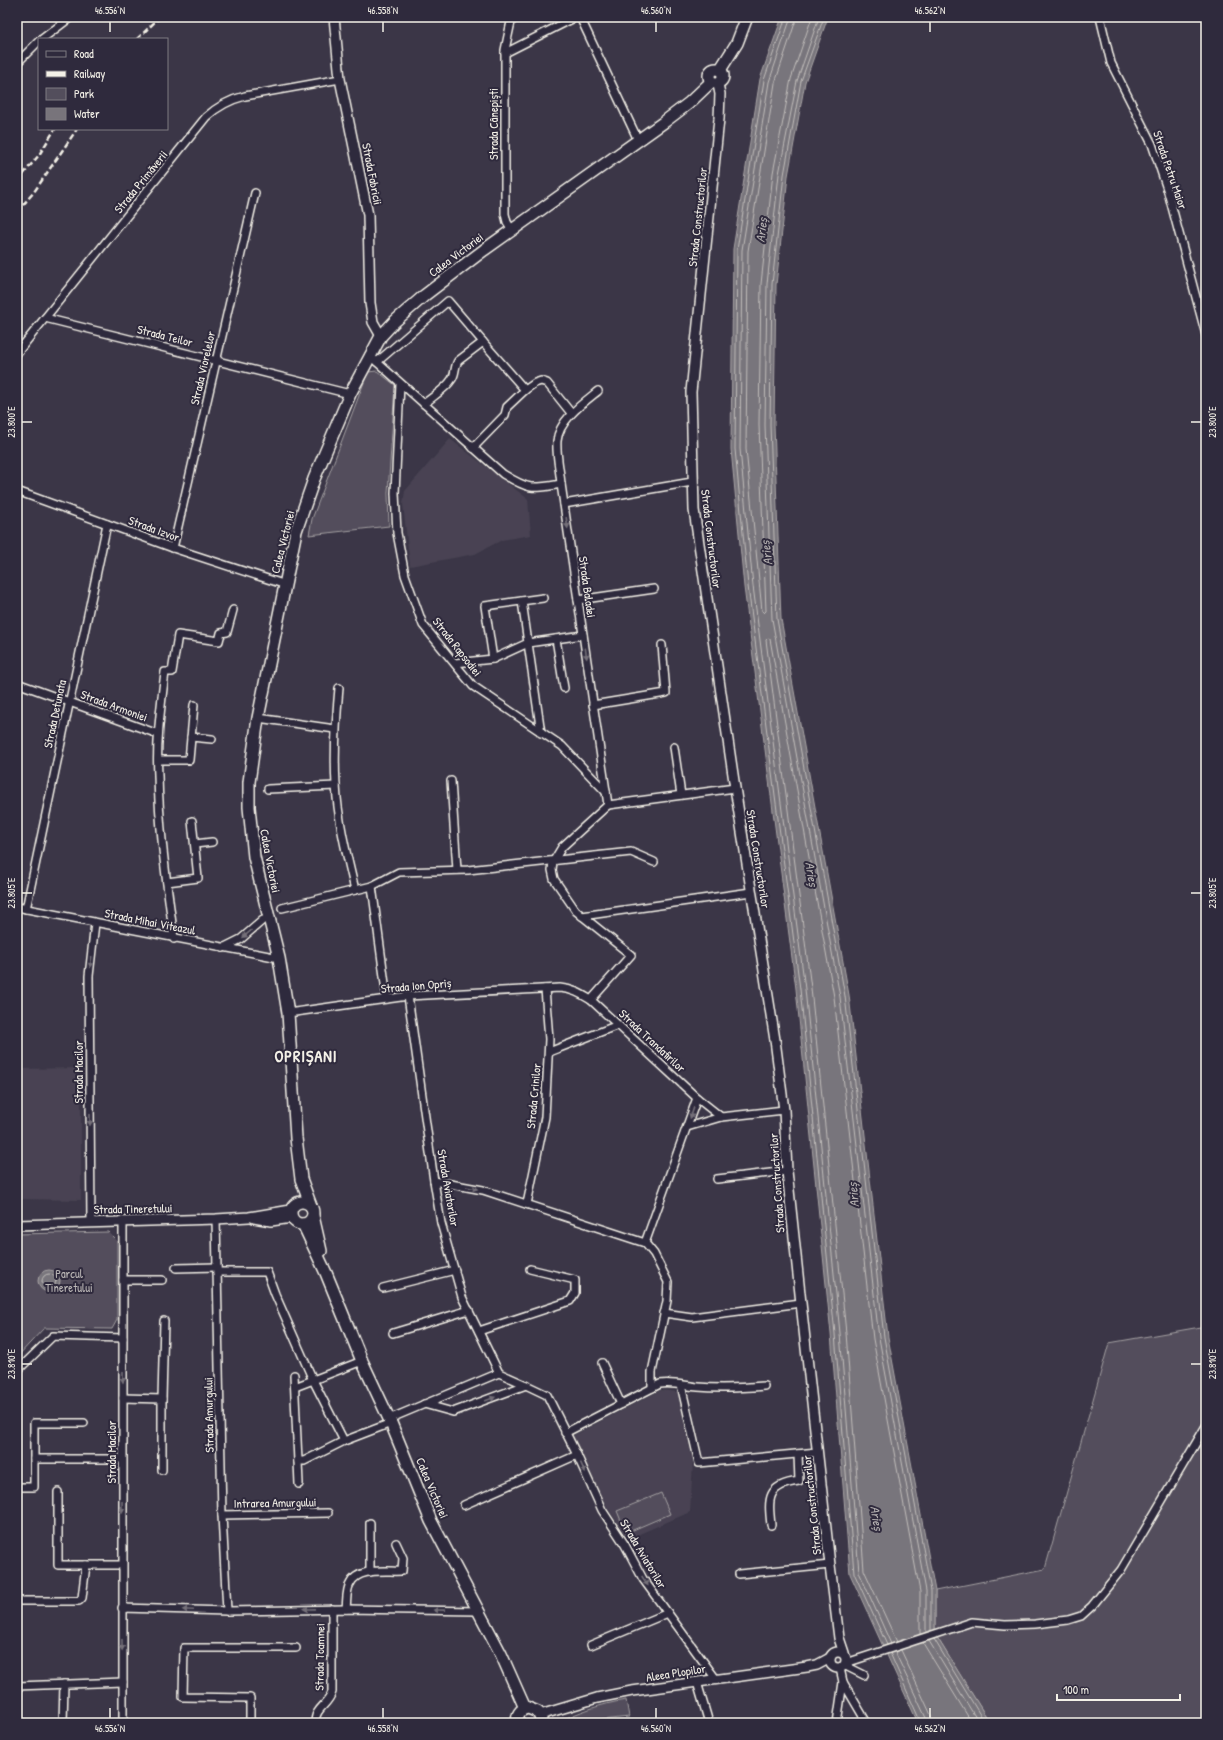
<svg xmlns="http://www.w3.org/2000/svg" width="1223" height="1740" viewBox="0 0 1223 1740" font-family="'Patrick Hand',sans-serif">
<rect width="100%" height="100%" fill="#3b3647"/>
<filter id="ink" filterUnits="userSpaceOnUse"><feTurbulence type="fractalNoise" baseFrequency=".025" numOctaves="2"/><feDisplacementMap in="SourceGraphic" scale="8" xChannelSelector="R" yChannelSelector="G"/><feConvolveMatrix kernelMatrix="1 2 1 2 8 2 1 2 1" color-interpolation-filters="sRGB"/></filter>
<g filter="url(#ink)">
<g fill="#484352">
<path d="M450 439 528 499 531 535 502 540 475 554 410 566 403 504 405 491Z"/>
<path d="M81 1068V1200L17 1199V1069Z"/>
<path d="M661 1390 678 1392 693 1462 690 1512 628 1539 605 1504 572 1436Z"/>
</g>
<g fill="#534e5c" stroke="#a4a0a2">
<path d="M377 371 395 385 388 493 389 526 309 535 312 519 368 372Z"/>
<path d="M108 1232 117 1241V1320L112 1329 44 1328 17 1357V1234Z"/>
<path d="M1206 1326V1723H990L935 1634V1591L1045 1569 1109 1343Z"/>
<path d="M661 1493 670 1514 626 1533 617 1511Z"/>
<path d="M626 1700 629 1717 603 1720 597 1723H555C579 1712 600 1704 626 1700Z"/>
</g>
<g fill="#78747b" stroke="#aaa6a7">
<path d="M782 17H828L805 82 788 176 776 285 774 424 781 619 849 995 888 1337 935 1591V1634L990 1723H918L850 1574 831 1334 796 989 744 587 731 449 733 249 760 79Z"/>
<circle cx="49" cy="1281" r="11"/>
</g>
<g fill="none" stroke-linecap="round" stroke-linejoin="round">
<g stroke="#c2bfbc" stroke-width="1">
<path d="M786 17 764 80 737 250 735 449 748 586 800 989 835 1334 854 1573 887 1645"/>
<path d="M791 17 769 82 742 250 740 449 753 586 805 989 840 1333 859 1572 891 1644"/>
<path d="M797 17 775 83 748 251 746 449 762 611 764 613 766 611 759 425 761 284 773 173 791 79 812 17"/>
<path d="M819 17 797 81 779 174 767 284 765 425 772 619 840 997 879 1338 926 1591V1632"/>
<path d="M824 17 801 81 784 175 772 284 770 425 777 619 845 996 884 1337 931 1591V1631"/>
<circle cx="49" cy="1281" r="7"/>
<path d="M934 1639 985 1723"/>
<path d="M929 1641 979 1723"/>
<path d="M897 1642 864 1570 846 1333 811 988 766 640 768 638 770 639 834 997 873 1339 920 1592V1634"/>
<path d="M923 1643 972 1723"/>
<path d="M901 1650 931 1715 932 1723"/>
<path d="M895 1652 926 1718V1723"/>
<path d="M890 1653 921 1723"/>
</g>
<defs>
<g id="minor">
<path d="M580 17 638 140"/>
<path d="M1100 17 1111 63 1152 144 1168 192 1206 335"/>
<path d="M42 39 71 17"/>
<path d="M505 53 576 17"/>
<path d="M17 63 39 41"/>
<path d="M512 230 507 222 505 214V50L512 17"/>
<path d="M45 318 350 394"/>
<path d="M17 353 206 117C218 106 229 100 245 96L340 79"/>
<path d="M369 355 503 474C529 490 531 489 561 484"/>
<path d="M377 362 448 301 483 342"/>
<path d="M400 384 395 493 397 533 405 575 423 625 473 686 562 746 606 792"/>
<path d="M598 391C583 403 559 420 557 441 556 455 560 471 561 484L608 805"/>
<path d="M424 404C432 397 446 389 452 379 456 373 454 367 458 361L483 342 525 390"/>
<path d="M473 448 505 415 507 407 525 390 535 383 541 381 547 383 571 413"/>
<path d="M17 491 173 548 286 585"/>
<path d="M564 504 692 482"/>
<path d="M173 548 255 193"/>
<path d="M578 600 654 589"/>
<path d="M556 639 564 688"/>
<path d="M493 659 485 606 543 598"/>
<path d="M455 663 493 659 528 643 522 601"/>
<path d="M17 683 158 734"/>
<path d="M339 688C336 720 334 753 336 785 338 821 347 856 355 890"/>
<path d="M593 705 666 693 662 645"/>
<path d="M258 718 335 729"/>
<path d="M541 733 528 643 583 635"/>
<path d="M191 737 212 739"/>
<path d="M674 747 681 795"/>
<path d="M158 760H189L194 705"/>
<path d="M451 781 457 870"/>
<path d="M268 789 336 786"/>
<path d="M608 805 735 788"/>
<path d="M195 844 212 842"/>
<path d="M167 882 198 878 192 821"/>
<path d="M372 886 387 999"/>
<path d="M17 907 279 958"/>
<path d="M282 908 372 886 399 872 468 870 631 852 654 862"/>
<path d="M26 909 107 524"/>
<path d="M582 916 751 892"/>
<path d="M174 939C167 884 159 830 158 775 156 740 161 706 165 672H172L178 635 219 641 221 633 227 632 233 610"/>
<path d="M223 948 241 939 263 920 269 918"/>
<path d="M408 996 434 1181 441 1223 462 1297 499 1373"/>
<path d="M591 1000 631 955 576 911 554 879 552 870 553 862 562 847 608 805"/>
<path d="M288 1013 408 996 560 988C573 989 581 994 591 1000L697 1098 721 1117"/>
<path d="M549 1052 618 1025"/>
<path d="M687 1127 721 1117 784 1110"/>
<path d="M717 1179 787 1171"/>
<path d="M434 1181 483 1190 645 1243 654 1254 668 1282 667 1301 652 1372V1388"/>
<path d="M527 1204 545 1117 549 1039 545 989"/>
<path d="M216 1219 222 1515 227 1611"/>
<path d="M91 1222 89 976 95 923"/>
<path d="M645 1243 697 1098"/>
<path d="M176 1268 217 1267"/>
<path d="M217 1272H267L275 1294 313 1380 344 1441"/>
<path d="M123 1280H162"/>
<path d="M383 1288 455 1270"/>
<path d="M664 1313 692 1317 801 1303"/>
<path d="M479 1331 570 1301 575 1293V1280L530 1269"/>
<path d="M393 1333 469 1310"/>
<path d="M602 1363 621 1404"/>
<path d="M17 1371 53 1336 123 1338"/>
<path d="M294 1375 298 1461"/>
<path d="M681 1385 699 1463 818 1452"/>
<path d="M295 1387 362 1361"/>
<path d="M123 1398 162 1399V1470"/>
<path d="M162 1399 164 1321"/>
<path d="M424 1404 453 1412 526 1385"/>
<path d="M389 1419 499 1373 526 1385 547 1395 577 1455 602 1510 625 1545 643 1579 716 1679"/>
<path d="M565 1433 660 1384C673 1382 685 1386 698 1387 720 1389 741 1388 764 1386"/>
<path d="M34 1459H122"/>
<path d="M299 1484 298 1461H304L344 1441 391 1423"/>
<path d="M17 1487H34V1423H84"/>
<path d="M58 1492V1565H122"/>
<path d="M464 1505 577 1455"/>
<path d="M222 1515 328 1513"/>
<path d="M370 1523V1572"/>
<path d="M771 1525C768 1498 767 1485 799 1481L798 1454"/>
<path d="M739 1574 830 1565"/>
<path d="M17 1601H79L82 1598 86 1565"/>
<path d="M122 1608 227 1611 346 1609 478 1611"/>
<path d="M346 1609C347 1602 346 1590 350 1584 358 1567 385 1572 402 1571L403 1558 396 1543"/>
<path d="M591 1645 668 1613"/>
<path d="M846 1663 972 1622 1005 1625 1035 1624 1068 1620 1081 1616 1092 1606 1121 1570 1206 1426"/>
<path d="M844 1665 864 1675"/>
<path d="M840 1668 843 1682 867 1723"/>
<path d="M697 1682 709 1723"/>
<path d="M17 1686 123 1682"/>
<path d="M63 1723 64 1684"/>
<path d="M123 1723V1221"/>
<path d="M250 1723V1698L183 1697 184 1648H296"/>
<path d="M315 1723C315 1707 328 1706 332 1692V1609"/>
<path d="M837 1723 843 1682"/>
</g>
<g id="tertiary">
<path d="M334 17 340 79 368 215 370 303 373 322 381 336"/>
<path d="M718 84 720 94 719 119 691 392 694 510 735 788 775 1040 784 1110 787 1171 801 1303 830 1565 839 1638 844 1653"/>
<path d="M254 1218 271 1221 292 1218"/>
<path d="M17 1225 216 1219 249 1217 291 1210"/>
<circle cx="838" cy="1660" r="8"/>
<path d="M540 1715 597 1698 632 1691 807 1667 817 1665 830 1658"/>
</g>
<g id="primary">
<circle cx="716" cy="76" r="7"/>
<path d="M720 70 737 43 747 17"/>
<circle cx="302" cy="1213" r="11"/>
<path d="M311 1206 301 1179 296 1138 288 1013 279 958 254 857 249 807V782L258 718 296 531 314 479 350 394 381 336 394 322 425 295 484 250 664 122 689 103 711 82"/>
<path d="M313 1216 321 1251"/>
<path d="M303 1224 326 1273 362 1361 391 1423 431 1521 501 1654 525 1708"/>
<path d="M518 1723C516 1715 520 1709 528 1708L538 1712 541 1719 540 1723"/>
</g>
</defs>
<use href="#minor" stroke="#f4f1e8" stroke-width="10"/>
<use href="#tertiary" stroke="#f4f1e8" stroke-width="12"/>
<use href="#primary" stroke="#f4f1e8" stroke-width="14"/>
<use href="#minor" stroke="#2f2a3d" stroke-width="7"/>
<use href="#tertiary" stroke="#2f2a3d" stroke-width="9"/>
<use href="#primary" stroke="#2f2a3d" stroke-width="11"/>
<g stroke="#f4f1e8" stroke-width="2.5" stroke-dasharray="6 3" stroke-linecap="butt">
<path d="M137 39 160 17"/>
<path d="M17 182 39 155 55 129"/>
<path d="M17 212 34 192 77 129"/>
</g>
</g>
<defs><path id="oneway-solid" d="M-6-.8H1V-3.2L6.5 0L1 3.2V.8H-6Z"/></defs>
<g fill="#747079">
<use href="#oneway-solid" transform="translate(567 523) rotate(82)"/>
<use href="#oneway-solid" transform="translate(586 653) rotate(82)"/>
<use href="#oneway-solid" transform="translate(247 934) rotate(140)"/>
<use href="#oneway-solid" transform="translate(91 962) rotate(97)"/>
<use href="#oneway-solid" transform="translate(692 1113) rotate(109)"/>
<use href="#oneway-solid" transform="translate(90 1120) rotate(90)"/>
<use href="#oneway-solid" transform="translate(472 1188) rotate(10)"/>
<use href="#oneway-solid" transform="translate(123 1377) rotate(90)"/>
<use href="#oneway-solid" transform="translate(490 1399) rotate(-21)"/>
<use href="#oneway-solid" transform="translate(583 1468) rotate(66)"/>
<use href="#oneway-solid" transform="translate(122 1507) rotate(90)"/>
<use href="#oneway-solid" transform="translate(645 1581) rotate(57)"/>
<use href="#oneway-solid" transform="translate(309 1609) rotate(179)"/>
<use href="#oneway-solid" transform="translate(188 1610) rotate(-178)"/>
<use href="#oneway-solid" transform="translate(439 1610) rotate(-179)"/>
<use href="#oneway-solid" transform="translate(122 1645) rotate(89)"/>
</g>
</g>
<path fill="none" stroke="#f4f1e8" stroke-width="1.5" d="M110 22V32M383 22V32M656 22V32M930 22V32M22 422H32M1191 422H1201M22 893H32M1191 893H1201M22 1364H32M1191 1364H1201M110 1708V1718M383 1708V1718M656 1708V1718M930 1708V1718"/>
<g text-anchor="middle" stroke-width="4" stroke-linejoin="round" paint-order="stroke">
<g font-size="12" fill="#f4f1e8" stroke="#2f2a3d">
<text transform="translate(494 124) rotate(-90)" y="4">Strada Cânepiști</text>
<text transform="translate(1170 170) rotate(71)" y="4">Strada Petru Maior</text>
<text transform="translate(372 174) rotate(79)" y="4">Strada Fabricii</text>
<text transform="translate(141 182) rotate(-51)" y="4">Strada Primăverii</text>
<text transform="translate(698 217) rotate(-84)" y="4">Strada Constructorilor</text>
<text transform="translate(456 255) rotate(-37)" y="4">Calea Victoriei</text>
<text transform="translate(165 336) rotate(14)" y="4">Strada Teilor</text>
<text transform="translate(203 368) rotate(-77)" y="4">Strada Viorelelor</text>
<text transform="translate(154 529) rotate(20)" y="4">Strada Izvor</text>
<text transform="translate(711 539) rotate(83)" y="4">Strada Constructorilor</text>
<text transform="translate(283 542) rotate(-76)" y="4">Calea Victoriei</text>
<text transform="translate(587 587) rotate(82)" y="4">Strada Baladei</text>
<text transform="translate(457 647) rotate(52)" y="4">Strada Rapsodiei</text>
<text transform="translate(114 706) rotate(20)" y="4">Strada Armoniei</text>
<text transform="translate(55 714) rotate(-78)" y="4">Strada Detunata</text>
<text transform="translate(758 859) rotate(81)" y="4">Strada Constructorilor</text>
<text transform="translate(270 861) rotate(79)" y="4">Calea Victoriei</text>
<text transform="translate(150 922) rotate(11)" y="4">Strada Mihai Viteazul</text>
<text transform="translate(416 986) rotate(-5)" y="4">Strada Ion Opriș</text>
<text transform="translate(652 1041) rotate(43)" y="4">Strada Trandafirilor</text>
<text transform="translate(79 1072) rotate(-90)" y="4">Strada Macilor</text>
<text transform="translate(534 1096) rotate(-85)" y="4">Strada Crinilor</text>
<text transform="translate(777 1183) rotate(-94)" y="4">Strada Constructorilor</text>
<text transform="translate(448 1188) rotate(80)" y="4">Strada Aviatorilor</text>
<text transform="translate(133 1209) rotate(-1)" y="4">Strada Tineretului</text>
<text transform="translate(209 1415) rotate(-91)" y="4">Strada Amurgului</text>
<text transform="translate(112 1452) rotate(-90)" y="4">Strada Macilor</text>
<text transform="translate(432 1488) rotate(67)" y="4">Calea Victoriei</text>
<text transform="translate(275 1503) rotate(-1)" y="4">Intrarea Amurgului</text>
<text transform="translate(812 1505) rotate(-96)" y="4">Strada Constructorilor</text>
<text transform="translate(643 1554) rotate(59)" y="4">Strada Aviatorilor</text>
<text transform="translate(320 1657) rotate(-89)" y="4">Strada Toamnei</text>
<text transform="translate(676 1673) rotate(-9)" y="4">Aleea Plopilor</text>
</g>
<g font-size="12" fill="#bcb8b7" stroke="#2f2a3d">
<text x="69" y="1278">Parcul<tspan x="69" dy="14">Tineretului</tspan></text>
</g>
<g font-size="13" font-style="italic" fill="#b6b2b2" stroke="#2f2a3d">
<text transform="translate(761 230) rotate(-83)" y="5">Arieș</text>
<text transform="translate(766 553) rotate(-97)" y="5">Arieș</text>
<text transform="translate(812 874) rotate(81)" y="5">Arieș</text>
<text transform="translate(853 1195) rotate(-95)" y="5">Arieș</text>
<text transform="translate(877 1518) rotate(81)" y="5">Arieș</text>
</g>
<g font-size="16" font-weight="bold" letter-spacing="1" fill="#f4f1e8" stroke="#2f2a3d">
<text x="306" y="1062">OPRIȘANI</text>
</g>
</g>
<rect width="1223" height="1740" fill="none" stroke="#2f2a3d" stroke-width="44"/>
<rect x="38" y="38" width="130" height="92" fill="#2f2a3d" stroke="#7e7a81"/>
<rect x="46" y="51" width="20" height="6" fill="#2f2a3d" stroke="#7e7a81"/>
<text x="74" y="58" font-size="12" fill="#f4f1e8">Road</text>
<rect x="46" y="71" width="20" height="6" fill="#f4f1e8" stroke="#7e7a81"/>
<text x="74" y="78" font-size="12" fill="#f4f1e8">Railway</text>
<rect x="46" y="88" width="20" height="12" fill="#534e5c" stroke="#7e7a81"/>
<text x="74" y="98" font-size="12" fill="#f4f1e8">Park</text>
<rect x="46" y="108" width="20" height="12" fill="#78747b" stroke="#7e7a81"/>
<text x="74" y="118" font-size="12" fill="#f4f1e8">Water</text>
<path d="M1057 1694v6h123v-6" fill="none" stroke="#f4f1e8" stroke-width="2"/>
<text x="1063" y="1694" font-size="12" fill="#f4f1e8" stroke="#2f2a3d" stroke-width="3" paint-order="stroke">100 m</text>
<rect x="22" y="22" width="1179" height="1696" fill="none" stroke="#f4f1e8" stroke-width="1.5"/>
<g font-size="10" text-anchor="middle" fill="#f4f1e8">
<text x="110" y="14">46.556°N</text>
<text x="383" y="14">46.558°N</text>
<text x="656" y="14">46.560°N</text>
<text x="930" y="14">46.562°N</text>
<text transform="translate(1212 422) rotate(-90)" y="4">23.800°E</text>
<text transform="translate(11 422) rotate(-90)" y="4">23.800°E</text>
<text transform="translate(1212 893) rotate(-90)" y="4">23.805°E</text>
<text transform="translate(11 893) rotate(-90)" y="4">23.805°E</text>
<text transform="translate(1212 1364) rotate(-90)" y="4">23.810°E</text>
<text transform="translate(11 1364) rotate(-90)" y="4">23.810°E</text>
<text x="110" y="1732">46.556°N</text>
<text x="383" y="1732">46.558°N</text>
<text x="656" y="1732">46.560°N</text>
<text x="930" y="1732">46.562°N</text>
</g>
</svg>
